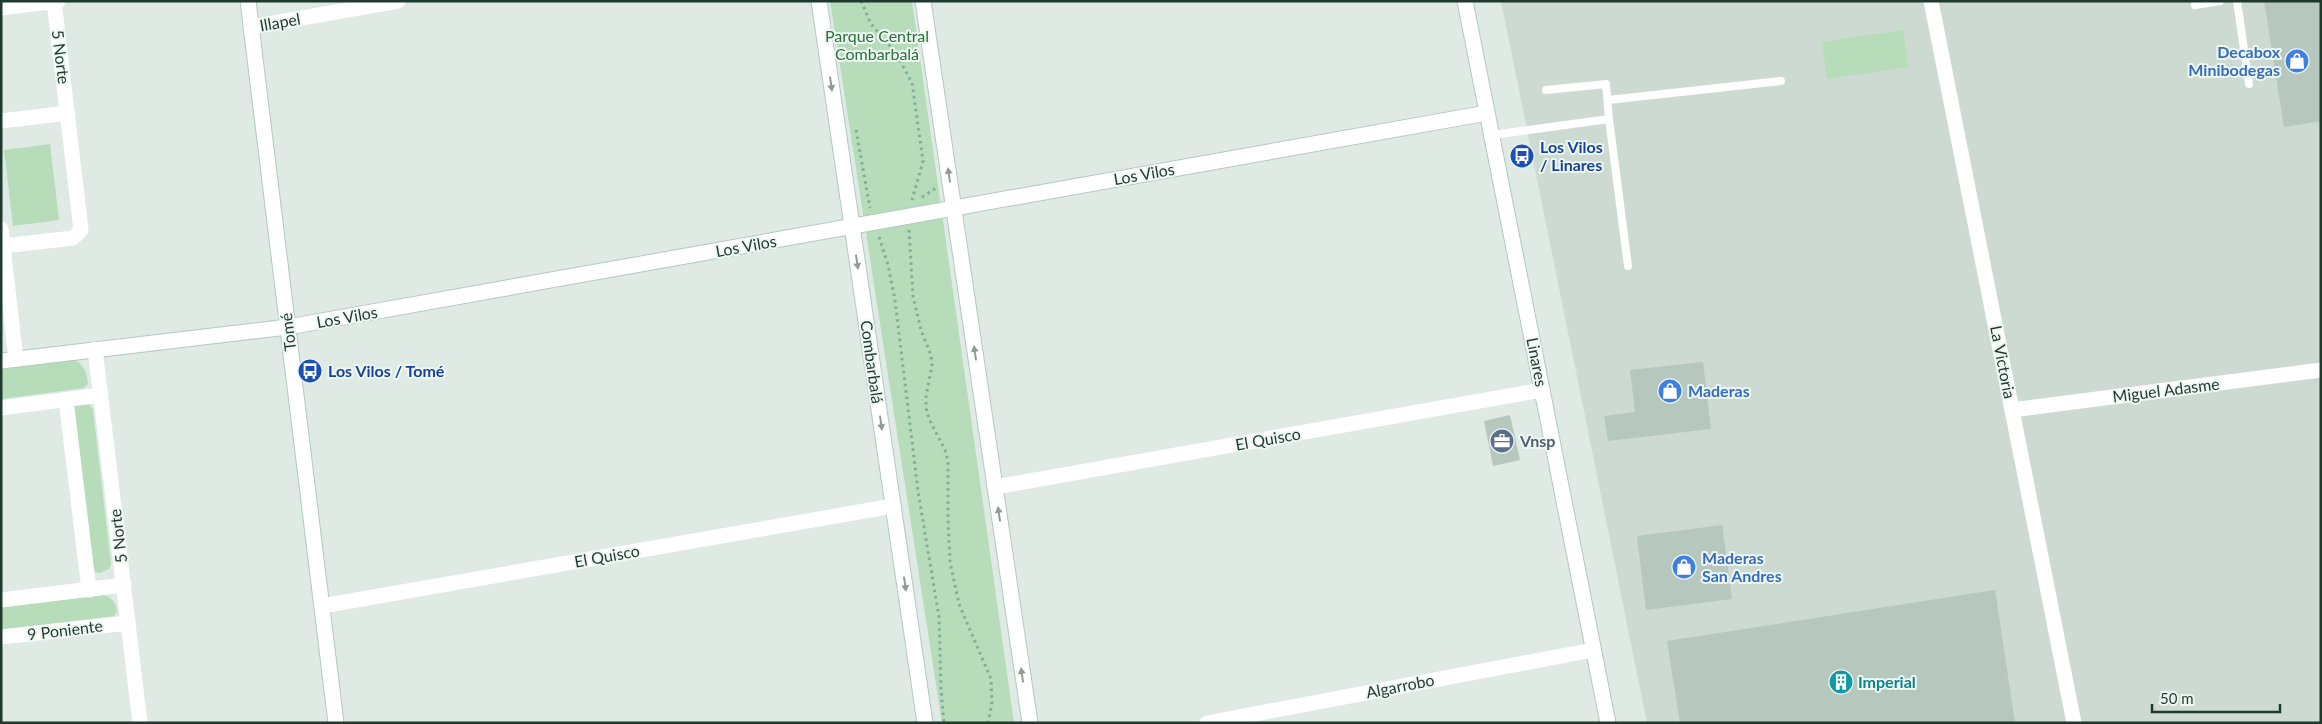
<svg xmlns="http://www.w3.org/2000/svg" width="2322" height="724" viewBox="0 0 2322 724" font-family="Lato,sans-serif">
<rect width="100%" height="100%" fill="#deeae3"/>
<path fill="#ccdad1" d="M1501 1H2321V723H1647Z"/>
<g fill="#b6dcba">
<path d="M830 1H912L1014 723H942Z"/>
<path d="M1903 30 1908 67 1827 79 1822 42Z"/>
<path d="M50 144 59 220 13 226 4 150Z"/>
<path d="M72 359C84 364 87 372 88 384L84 388 1 399V367Z"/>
<path d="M88 402 93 410 111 564 109 569 100 573 95 572 92 567 74 408 75 405Z"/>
<path d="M98 593C108 596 116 599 117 611L114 616 1 630V604Z"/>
</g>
<g fill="#b6c7be">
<path d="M2264 1H2321V121L2284 127Z"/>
<path d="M1703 362 1711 429 1608 441 1604 416 1635 412 1630 370Z"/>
<path d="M1510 415 1520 460 1493 466 1484 421Z"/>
<path d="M1722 525 1732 599 1646 610 1637 536Z"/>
<path d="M1995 590 2015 723H1680L1667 641Z"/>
</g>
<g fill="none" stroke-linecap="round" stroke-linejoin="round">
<defs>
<g id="secondary">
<path d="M248 1 336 723"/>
<path d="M819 1 925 723"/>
<path d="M923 1 1030 723"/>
<path d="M1465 1 1608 723"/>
<path d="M1 361 288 327 1487 113"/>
</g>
</defs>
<use href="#secondary" stroke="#b1cabd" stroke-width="17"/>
<g stroke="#7eae97" stroke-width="3" stroke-dasharray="2.5 4" stroke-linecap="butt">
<path d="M861 1 871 24 896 53 912 83 923 161 912 200"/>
<path d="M856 130 870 208"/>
<path d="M922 197 936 188"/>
<path d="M909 230 913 296 921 330 931 355 932 365 926 397V408L929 419 945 450 948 461V518L950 562 959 604 991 679 992 702 988 723"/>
<path d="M879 237 888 265 895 300 918 491 939 617 941 689 944 723"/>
</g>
<g stroke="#fff" stroke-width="8">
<path d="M2237 1 2249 84"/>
<path d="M2195 5 2220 1"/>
<path d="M1608 100 1781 81"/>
<path d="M1609 119 1628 266"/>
<path d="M1492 135 1609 119 1606 84 1546 90"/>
</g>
<g stroke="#fff" stroke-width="15">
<path d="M1931 1 2074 723"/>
<path d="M1 8 58 1"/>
<path d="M251 27 398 1"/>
<path d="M1 121 68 113"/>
<path d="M1 229 16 359"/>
<path d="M3 246 73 238 81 230 54 1"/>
<path d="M95 349 140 723"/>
<path d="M66 400 89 590"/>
<path d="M1 408 101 395"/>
<path d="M2012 410 2321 370"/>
<path d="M995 487 1542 390"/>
<path d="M1 600 124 585"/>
<path d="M322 606 893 506"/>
<path d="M1 637 128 623"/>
<path d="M1207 723 1593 650"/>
</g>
<use href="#secondary" stroke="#fff" stroke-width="15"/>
</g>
<defs><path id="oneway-solid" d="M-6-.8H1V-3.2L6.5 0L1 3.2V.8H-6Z" transform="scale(1.25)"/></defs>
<g fill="#8f9c96">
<use href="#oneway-solid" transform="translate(831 84) rotate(82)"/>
<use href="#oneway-solid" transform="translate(949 175) rotate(-98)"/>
<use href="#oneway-solid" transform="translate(857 262) rotate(82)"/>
<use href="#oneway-solid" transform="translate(975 353) rotate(-98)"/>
<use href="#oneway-solid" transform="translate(881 423) rotate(82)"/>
<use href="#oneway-solid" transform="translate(999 514) rotate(-98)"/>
<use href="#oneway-solid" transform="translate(905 584) rotate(82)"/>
<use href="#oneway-solid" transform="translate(1022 675) rotate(-98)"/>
</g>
<defs>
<symbol id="shop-disc" viewBox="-11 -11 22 22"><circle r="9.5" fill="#3f7fe0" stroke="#eef7f1"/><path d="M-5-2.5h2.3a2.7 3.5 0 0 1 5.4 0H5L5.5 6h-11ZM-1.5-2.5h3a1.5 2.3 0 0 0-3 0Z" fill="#fff"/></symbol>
<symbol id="bus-disc" viewBox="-11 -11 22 22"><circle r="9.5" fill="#1a4fb4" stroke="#eef7f1"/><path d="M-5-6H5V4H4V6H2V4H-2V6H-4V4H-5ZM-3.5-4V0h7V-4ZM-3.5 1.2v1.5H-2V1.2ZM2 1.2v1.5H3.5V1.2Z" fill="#fff"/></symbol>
<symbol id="office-disc" viewBox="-11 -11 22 22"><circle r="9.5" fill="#5c6f8a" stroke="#eef7f1"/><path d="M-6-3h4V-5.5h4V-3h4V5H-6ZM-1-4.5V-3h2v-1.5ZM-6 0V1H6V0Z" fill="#fff"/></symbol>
<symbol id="building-disc" viewBox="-11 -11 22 22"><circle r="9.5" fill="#0f9aa8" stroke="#eef7f1"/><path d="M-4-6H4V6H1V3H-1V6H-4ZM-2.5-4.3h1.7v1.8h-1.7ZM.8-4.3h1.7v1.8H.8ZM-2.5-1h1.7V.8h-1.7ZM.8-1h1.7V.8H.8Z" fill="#fff"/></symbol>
</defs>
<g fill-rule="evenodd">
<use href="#shop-disc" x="2283" y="47" width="28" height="28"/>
<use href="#bus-disc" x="1508" y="142" width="28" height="28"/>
<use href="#bus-disc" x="296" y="357" width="28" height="28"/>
<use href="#shop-disc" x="1656" y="377" width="28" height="28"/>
<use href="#office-disc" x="1488" y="427" width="28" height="28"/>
<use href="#shop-disc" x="1670" y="553" width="28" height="28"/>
<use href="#building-disc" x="1827" y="668" width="28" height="28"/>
</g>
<g text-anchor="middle" stroke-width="4" stroke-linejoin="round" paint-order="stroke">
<g font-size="16" fill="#1f392e" stroke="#eef7f1">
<text transform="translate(280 22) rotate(-10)" y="6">Illapel</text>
<text transform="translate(61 57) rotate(83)" y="6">5 Norte</text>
<text transform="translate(1144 174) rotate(-10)" y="6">Los Vilos</text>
<text transform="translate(746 246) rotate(-10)" y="6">Los Vilos</text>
<text transform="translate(347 317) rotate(-10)" y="6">Los Vilos</text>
<text transform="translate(288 332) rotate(-97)" y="6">Tomé</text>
<text transform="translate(872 362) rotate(82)" y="6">Combarbalá</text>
<text transform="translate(1537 362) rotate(79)" y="6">Linares</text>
<text transform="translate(2003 362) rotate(79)" y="6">La Victoria</text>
<text transform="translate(2166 390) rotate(-7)" y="6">Miguel Adasme</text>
<text transform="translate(1268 439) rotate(-10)" y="6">El Quisco</text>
<text transform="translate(118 536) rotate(-97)" y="6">5 Norte</text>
<text transform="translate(607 556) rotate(-10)" y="6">El Quisco</text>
<text transform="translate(65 630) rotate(-7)" y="6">9 Poniente</text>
<text transform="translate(1400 686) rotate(-11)" y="6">Algarrobo</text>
</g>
<g font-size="16" fill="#2a7039" stroke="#eef7f1">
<text x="877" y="42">Parque Central<tspan x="877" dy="18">Combarbalá</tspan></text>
</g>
<g font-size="16" font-weight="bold" fill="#366cbe" stroke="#eef7f1" text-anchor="start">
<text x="2280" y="58" text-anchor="end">Decabox<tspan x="2280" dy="18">Minibodegas</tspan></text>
<text x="1688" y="397">Maderas</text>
<text x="1702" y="564">Maderas<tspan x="1702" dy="18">San Andres</tspan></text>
</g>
<g font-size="16" font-weight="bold" fill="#164399" stroke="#eef7f1" text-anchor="start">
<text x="1540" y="153">Los Vilos<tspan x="1540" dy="18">/ Linares</tspan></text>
<text x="328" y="377">Los Vilos / Tomé</text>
</g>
<g font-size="16" font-weight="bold" fill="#4e5e75" stroke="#eef7f1" text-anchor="start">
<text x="1520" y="447">Vnsp</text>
</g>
<g font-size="16" font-weight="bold" fill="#0d838f" stroke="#eef7f1" text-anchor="start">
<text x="1858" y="688">Imperial</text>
</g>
</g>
<rect width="2322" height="724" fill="none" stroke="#1f392e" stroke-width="5"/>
<path d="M2152 704v8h128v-8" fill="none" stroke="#1f392e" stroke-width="2.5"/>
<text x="2160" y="704" font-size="15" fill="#1f392e" stroke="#eef7f1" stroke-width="4" paint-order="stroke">50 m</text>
</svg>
